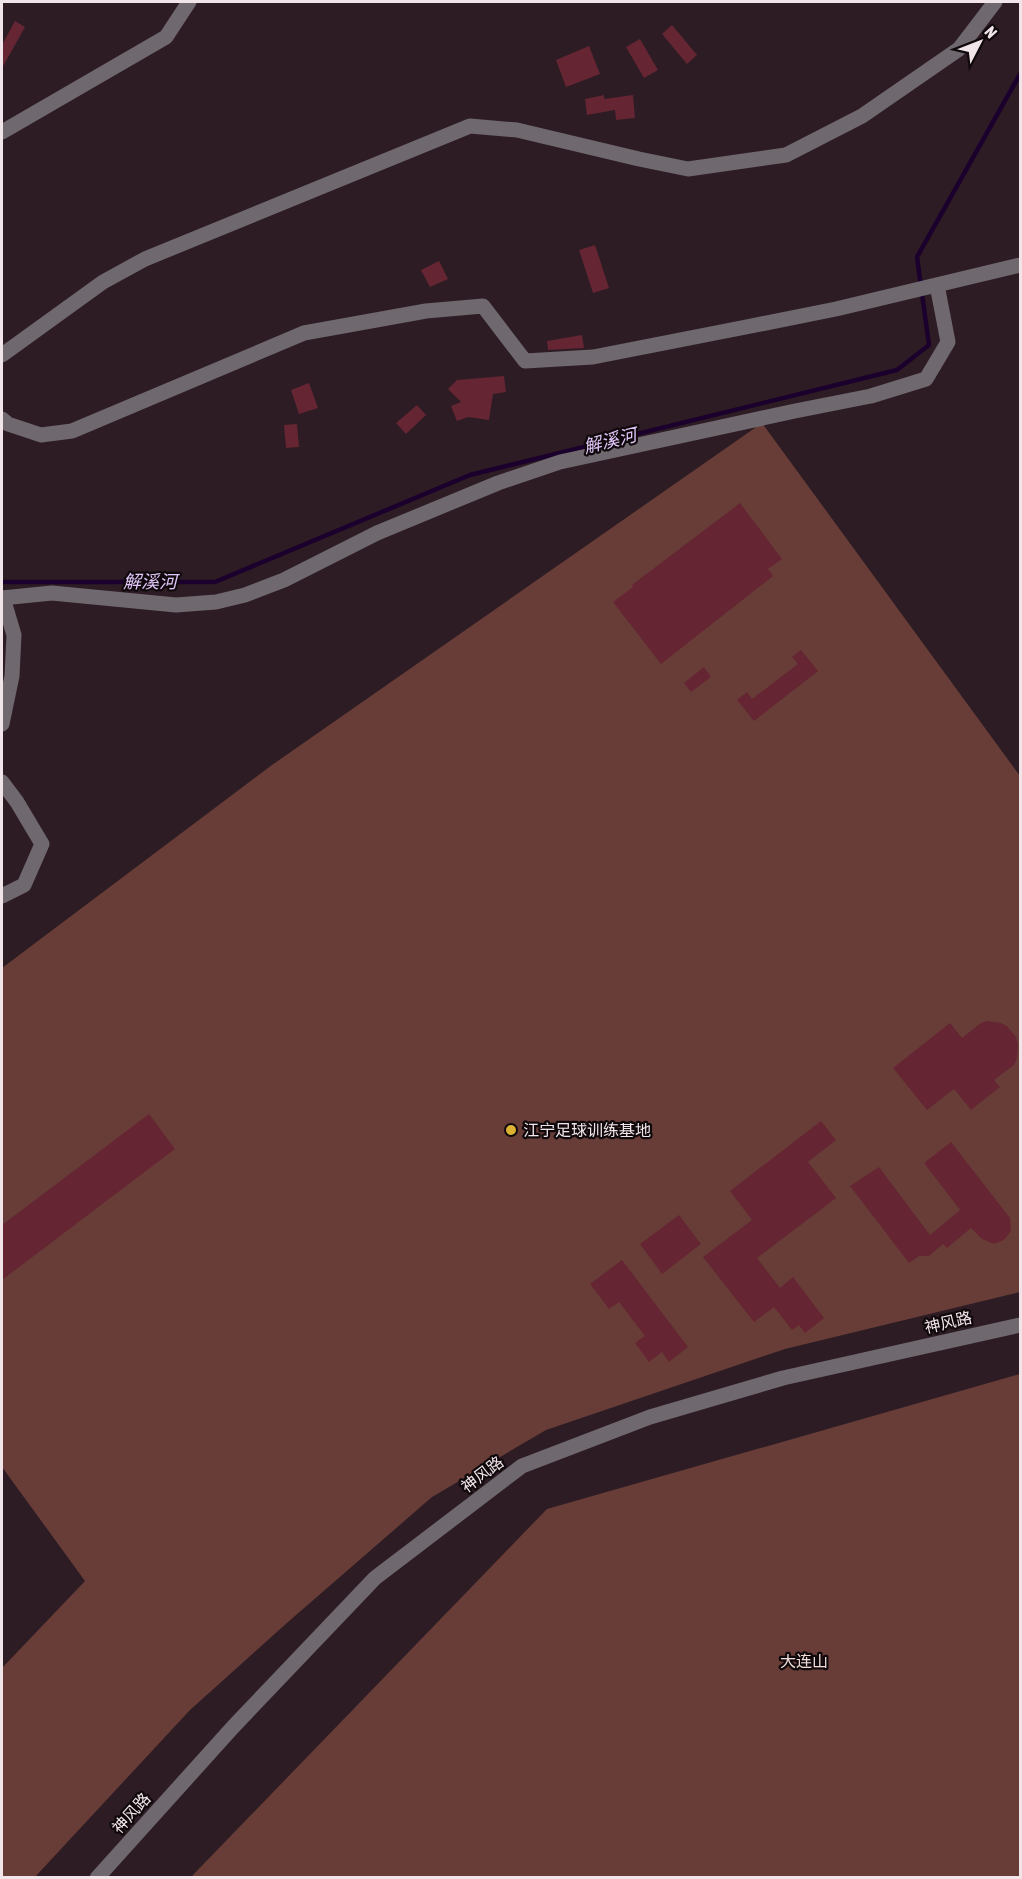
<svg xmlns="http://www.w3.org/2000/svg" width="1022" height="1879" viewBox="0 0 1022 1879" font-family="'Asap Condensed','Noto Sans SC',sans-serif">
<rect width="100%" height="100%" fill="#2d1c24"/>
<g fill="#683d37">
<path d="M762 423 1020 776V1292L785 1349 546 1430 432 1497 288 1622 190 1710 35 1877H2V1668L85 1581 2 1467V968L272 765Z"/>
<path d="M1020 1374V1877H191L547 1509Z"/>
</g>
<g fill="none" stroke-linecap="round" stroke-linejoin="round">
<path stroke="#1b002d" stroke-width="4.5" d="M2 582H215L470 475 897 370 929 345 917 257 1020 74"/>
</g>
<g fill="#652533">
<path d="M15 21 25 27 2 68V45Z"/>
<path d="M672 25 697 55 687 64 662 34Z"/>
<path d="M640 39 658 70 644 78 626 47Z"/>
<path d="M589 46 600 74 566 87 556 60Z"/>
<path d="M604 95V99L633 95 635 118 616 120 615 110 587 115 585 99Z"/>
<path d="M595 245 609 288 593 293 579 250Z"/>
<path d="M439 261 448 279 430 287 421 270Z"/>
<path d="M582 335 584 348 548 350 547 341Z"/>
<path d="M504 376 506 392 493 394 489 420 468 417 457 421 451 406 461 402 448 389 457 380Z"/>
<path d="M309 383 318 408 299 414 291 390Z"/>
<path d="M417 405 426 415 406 434 396 423Z"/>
<path d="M297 424 299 447 286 448 284 425Z"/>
<path d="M740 503 782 559 768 569 773 576 661 664 613 602 633 587 632 585Z"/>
<path d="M801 650 818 671 754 721 737 700 747 692 752 699 798 664 792 657Z"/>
<path d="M704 667 711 677 691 692 684 683Z"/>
<path d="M987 1021 1001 1023 1007 1026 1016 1037 1018 1044 1017 1058 1014 1065 994 1080 1000 1087 971 1110 954 1089 927 1110 893 1068 950 1023 962 1038 981 1023Z"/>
<path d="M149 1114 175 1149 2 1280V1225Z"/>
<path d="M821 1121 836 1140 808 1162 836 1198 757 1258 780 1288 793 1277 824 1318 805 1333 799 1325 792 1330 774 1307 754 1322 703 1257 752 1220 730 1191Z"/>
<path d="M951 1142 1010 1218 1011 1231 1004 1240 994 1244 982 1239 971 1228 947 1248 943 1244 929 1256H919L909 1263 850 1186 879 1167 930 1235 960 1210 924 1163Z"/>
<path d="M679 1215 701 1244 662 1274 640 1244Z"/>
<path d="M622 1260 688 1347 669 1362 662 1352 649 1362 635 1343 645 1336 619 1302 609 1309 590 1284Z"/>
</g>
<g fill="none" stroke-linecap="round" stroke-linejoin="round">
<g stroke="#6f686e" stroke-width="15">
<path d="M2 132 166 37 189 2"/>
<path d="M2 355 103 282 145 259 470 126 517 130 639 159 688 169 786 155 862 116 959 49 995 2"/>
<path d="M2 419 8 424 41 435 72 431 304 333 426 311 483 306 525 361 593 357 746 327 836 309 1020 265"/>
<path d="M2 598 52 593 176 605 216 602 245 595 284 580 377 533 498 483 560 462 795 411 871 396 926 379 948 342 937 285"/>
<path d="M2 724 12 676 14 635 3 598"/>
<path d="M2 782 17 802 42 844 24 885 2 896"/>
<path d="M97 1878 233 1727 375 1578 522 1466 650 1417 783 1378 1020 1325"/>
</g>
</g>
<circle fill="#dcb233" stroke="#10090c" stroke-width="2" cx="511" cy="1130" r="6"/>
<g text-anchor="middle" stroke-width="4.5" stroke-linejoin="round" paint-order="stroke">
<g font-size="16" fill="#f1e5ea" stroke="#10090c" text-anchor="start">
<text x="523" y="1136">江宁足球训练基地</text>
</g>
<g font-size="16" fill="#f1e5ea" stroke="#10090c">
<text transform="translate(948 1322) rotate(-13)" y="6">神风路</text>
<text transform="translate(482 1474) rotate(-37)" y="6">神风路</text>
<text transform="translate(131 1813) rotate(-48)" y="6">神风路</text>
</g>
<g font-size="16" fill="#f1dbd7" stroke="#10090c">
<text x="804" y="1667">大连山</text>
</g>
<g font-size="18" font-style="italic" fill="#e1c6f9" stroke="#10090c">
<text transform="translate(610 441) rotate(-14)" y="6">解溪河</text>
<text x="150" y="588">解溪河</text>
</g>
</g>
<rect width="1022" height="1879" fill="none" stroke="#f1e5ea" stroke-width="6"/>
<g transform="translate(980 42) rotate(48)" stroke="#10090c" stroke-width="4.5" paint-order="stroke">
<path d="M0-4.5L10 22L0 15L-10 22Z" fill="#f1e5ea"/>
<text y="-9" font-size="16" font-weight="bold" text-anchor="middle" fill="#f1e5ea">N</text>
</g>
</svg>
